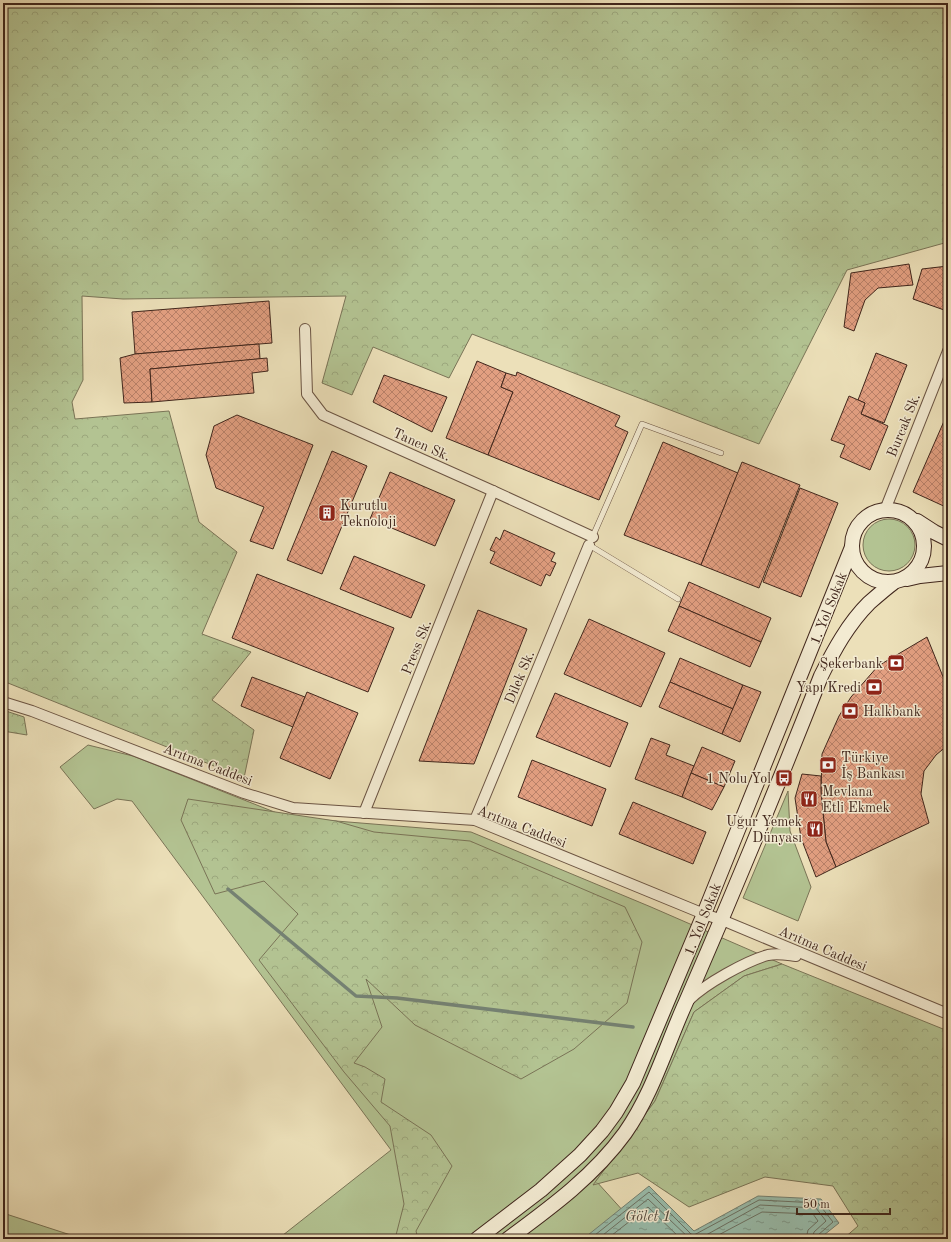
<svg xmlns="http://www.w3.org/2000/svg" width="951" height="1242" viewBox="0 0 951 1242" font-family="'Old Standard TT',serif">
<defs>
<pattern id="forest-crowns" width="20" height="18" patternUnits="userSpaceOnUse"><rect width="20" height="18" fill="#b3c392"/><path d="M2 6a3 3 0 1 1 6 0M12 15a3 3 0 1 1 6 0" fill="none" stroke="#9ba77d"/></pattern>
<pattern id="water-ripples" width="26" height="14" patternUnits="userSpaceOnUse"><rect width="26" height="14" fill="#99bdac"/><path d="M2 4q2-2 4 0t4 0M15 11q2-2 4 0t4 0" fill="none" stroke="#7e998b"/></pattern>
<pattern id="building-cross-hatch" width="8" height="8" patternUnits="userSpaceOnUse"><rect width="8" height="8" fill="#e29f81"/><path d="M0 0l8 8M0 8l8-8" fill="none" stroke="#b98169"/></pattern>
</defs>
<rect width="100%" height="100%" fill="#ece0b9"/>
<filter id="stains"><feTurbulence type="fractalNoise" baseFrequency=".005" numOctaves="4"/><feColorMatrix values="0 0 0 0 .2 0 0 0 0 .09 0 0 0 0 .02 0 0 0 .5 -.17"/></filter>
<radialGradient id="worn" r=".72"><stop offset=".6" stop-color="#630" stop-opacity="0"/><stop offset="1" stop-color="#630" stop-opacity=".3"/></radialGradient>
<g fill="#b3c392" stroke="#7a7457">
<circle cx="889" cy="545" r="26"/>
<path d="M88 745 133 756 287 817 471 832 651 907 782 964 744 976 694 1012 655 1101 596 1181 635 1224 603 1239H521L533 1229 519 1239H278L391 1150 132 801 117 799 94 809 60 767Z"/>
<path d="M788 791 790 831 811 887 798 921 743 898Z"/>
<path d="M3 1213 83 1239H3Z"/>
</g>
<g fill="url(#forest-crowns)" stroke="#7a7457">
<path d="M3 3H948V242L847 270 759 444 472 334 449 378 373 347 352 395 322 383 346 296 123 299 82 296 83 380 72 402 75 419 169 411 199 522 237 552 202 634 251 652 212 700 254 730 244 778 3 681Z"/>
<path d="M3 710 24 717 27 735 3 731Z"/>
<path d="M188 799 336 821 374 832 470 841 625 907 642 942 627 1003 574 1049 521 1079 415 1025 366 979 382 1027 354 1063 365 1067 385 1079 381 1102 431 1135 452 1166 416 1231 418 1239H395L404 1204 390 1126 344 1072 259 960 298 914 264 881 215 894 181 820Z"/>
<path d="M782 964 948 1031V1239H843L858 1226 833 1186 765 1177 689 1207 638 1173 593 1185 655 1101 694 1012 744 976Z"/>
</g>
<path fill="url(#water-ripples)" stroke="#758172" d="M649 1186 694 1231 758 1196 821 1199 839 1223 819 1239H583Z"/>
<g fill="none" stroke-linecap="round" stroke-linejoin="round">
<g stroke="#6c7264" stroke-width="1">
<path d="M590 1239 649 1192 691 1234 694 1235 759 1200 818 1203 833 1222 818 1235 817 1239"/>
<path d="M598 1239 648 1199 690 1239"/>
<path d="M607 1239 648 1207 681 1239"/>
<path d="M699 1239 760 1205 816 1208 826 1221 814 1232 812 1239"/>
<path d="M711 1239 762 1212 813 1214 818 1221 808 1230 806 1239"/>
</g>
<path stroke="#758172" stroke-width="3.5" d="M228 889 356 996 397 998 633 1027"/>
</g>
<g fill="url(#building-cross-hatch)" stroke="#40261c">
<path d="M909 264 913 285 878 288 865 300 854 331 844 327 851 273Z"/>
<path d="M948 266 947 311 913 299 922 269Z"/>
<path d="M269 301 272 343 135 354 132 312Z"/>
<path d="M259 344 260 359 150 369 152 402 124 403 120 358 135 354Z"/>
<path d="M876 353 907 365 884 423 861 414 865 403 858 400Z"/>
<path d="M267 358 268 371 252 373 254 393 152 402 150 369Z"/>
<path d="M477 361 506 373 501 387 513 392 488 455 446 438Z"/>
<path d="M517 372 620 416 615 426 628 432 599 500 488 455 513 392 501 387 506 373 516 376Z"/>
<path d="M384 375 447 397 432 432 373 402Z"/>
<path d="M849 396 865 403 861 414 888 426 870 470 840 457 845 445 831 440Z"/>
<path d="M948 412V508L913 492Z"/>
<path d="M237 415 313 445 273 549 250 541 264 507 216 488 206 455 214 426Z"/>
<path d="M663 442 738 473 701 565 624 535Z"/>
<path d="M332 451 367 466 322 574 287 560Z"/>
<path d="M742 462 800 485 759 588 701 565Z"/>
<path d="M390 472 455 500 435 546 370 519Z"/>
<path d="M800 488 838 503 801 597 763 582Z"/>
<path d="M504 530 555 553 551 561 556 563 550 576 546 574 541 586 490 563 495 552 490 550 496 537 500 540Z"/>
<path d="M354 556 425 585 411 618 340 589Z"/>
<path d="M257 574 394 628 368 692 232 638Z"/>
<path d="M689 582 771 618 761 642 679 606Z"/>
<path d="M679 606 761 642 750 667 668 631Z"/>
<path d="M478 610 527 629 474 764 419 761Z"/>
<path d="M589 619 665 653 641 707 564 674Z"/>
<path d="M927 637 948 689V745L936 755 924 771 921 794 929 823 836 867 826 842 821 792 822 754 839 716 851 697 878 666Z"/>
<path d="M680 658 743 685 733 709 670 682Z"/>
<path d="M252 677 305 697 293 727 241 706Z"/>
<path d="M670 682 733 709 722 734 659 707Z"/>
<path d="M743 685 761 692 740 742 722 734Z"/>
<path d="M307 692 358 713 330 779 280 758Z"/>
<path d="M555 693 628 723 610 767 536 737Z"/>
<path d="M651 738 670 745 666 755 694 766 682 797 635 779Z"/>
<path d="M702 747 735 761 724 787 691 773Z"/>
<path d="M532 760 606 789 592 826 518 797Z"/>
<path d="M691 773 724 787 712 810 682 797Z"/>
<path d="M802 774 821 776V792L826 842 836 867 816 877 801 838 795 798Z"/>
<path d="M633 802 706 832 693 864 619 834Z"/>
</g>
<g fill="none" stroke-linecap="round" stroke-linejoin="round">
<defs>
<path id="lane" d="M678 599 589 545 642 424 721 453"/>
<g id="street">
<path d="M305 329 307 394 323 415 493 491 593 537"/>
<path d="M885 510 948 351"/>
<path d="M3 702 32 711 244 793 293 808 475 820 704 914 722 920 948 1014"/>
<path d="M364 813 493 491"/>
<path d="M475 820 589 545"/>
<path d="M689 1000C705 984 746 961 768 955 778 953 787 955 796 956"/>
</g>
<g id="secondary">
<circle cx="888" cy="546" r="36"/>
<path d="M917 521 934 532 948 539"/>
<path d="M907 579 920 576 948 573"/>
<path d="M477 1239 541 1190 580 1155 602 1131 616 1112 633 1083 704 914 852 547"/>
<path d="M508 1239C550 1208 594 1176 625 1133 653 1093 666 1046 686 1002 733 894 778 785 821 676 834 650 848 624 869 603 877 596 885 589 893 583"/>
</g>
</defs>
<use href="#lane" stroke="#6b5443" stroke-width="6"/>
<use href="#street" stroke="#6b5443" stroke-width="12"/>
<use href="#secondary" stroke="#40261c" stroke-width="16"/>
<use href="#lane" stroke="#f3ebd2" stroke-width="5"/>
<use href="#street" stroke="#f3ebd2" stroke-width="10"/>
<use href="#secondary" stroke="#f3ebd2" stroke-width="14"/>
</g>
<defs>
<symbol id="building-square" viewBox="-11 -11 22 22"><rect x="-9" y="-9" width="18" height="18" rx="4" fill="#8f2418" stroke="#f3ebd2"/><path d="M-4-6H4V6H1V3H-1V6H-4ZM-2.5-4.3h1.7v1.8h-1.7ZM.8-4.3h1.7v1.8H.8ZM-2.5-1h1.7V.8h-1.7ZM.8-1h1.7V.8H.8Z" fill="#fff"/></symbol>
<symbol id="bank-square" viewBox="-11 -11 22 22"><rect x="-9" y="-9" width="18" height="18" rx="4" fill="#8f2418" stroke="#f3ebd2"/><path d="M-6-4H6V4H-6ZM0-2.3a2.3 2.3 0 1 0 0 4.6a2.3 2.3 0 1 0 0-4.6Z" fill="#fff"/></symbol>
<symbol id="bus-square" viewBox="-11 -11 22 22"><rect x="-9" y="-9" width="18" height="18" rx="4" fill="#8f2418" stroke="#f3ebd2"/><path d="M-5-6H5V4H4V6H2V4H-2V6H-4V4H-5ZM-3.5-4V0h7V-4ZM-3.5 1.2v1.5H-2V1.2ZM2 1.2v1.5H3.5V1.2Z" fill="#fff"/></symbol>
<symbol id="restaurant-square" viewBox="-11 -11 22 22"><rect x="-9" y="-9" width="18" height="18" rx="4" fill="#8f2418" stroke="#f3ebd2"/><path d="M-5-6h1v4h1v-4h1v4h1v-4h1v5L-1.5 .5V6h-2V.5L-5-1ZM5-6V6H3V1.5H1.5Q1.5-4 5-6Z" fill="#fff"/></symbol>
</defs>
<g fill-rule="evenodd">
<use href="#building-square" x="317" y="503" width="20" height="20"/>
<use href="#bank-square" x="886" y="653" width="20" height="20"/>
<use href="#bank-square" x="864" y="677" width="20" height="20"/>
<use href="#bank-square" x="840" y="701" width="20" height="20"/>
<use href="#bank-square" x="818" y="755" width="20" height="20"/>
<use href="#bus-square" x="774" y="768" width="20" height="20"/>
<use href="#restaurant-square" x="799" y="789" width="20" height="20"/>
<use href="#restaurant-square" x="805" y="819" width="20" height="20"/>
</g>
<g text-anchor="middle" stroke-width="3" stroke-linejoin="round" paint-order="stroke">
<g font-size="14" fill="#40261c" stroke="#f3ebd2">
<text transform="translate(903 425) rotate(-68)" y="5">Burcak Sk.</text>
<text transform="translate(422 444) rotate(24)" y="5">Tanen Sk.</text>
<text transform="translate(828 608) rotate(-68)" y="5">1. Yol Sokak</text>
<text transform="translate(416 647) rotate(-68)" y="5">Press Sk.</text>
<text transform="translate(519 677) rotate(-67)" y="5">Dilek Sk.</text>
<text transform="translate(208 764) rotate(21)" y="5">Arıtma Caddesi</text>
<text transform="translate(522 826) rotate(21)" y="5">Arıtma Caddesi</text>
<text transform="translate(702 919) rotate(-68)" y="5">1. Yol Sokak</text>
<text transform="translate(823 948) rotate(23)" y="5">Arıtma Caddesi</text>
</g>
<g font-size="14" fill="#40261c" stroke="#f3ebd2" text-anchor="start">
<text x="340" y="510">Kurutlu<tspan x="340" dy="16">Teknoloji</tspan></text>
<text x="883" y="668" text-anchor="end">Şekerbank</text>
<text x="861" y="692" text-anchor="end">Yapı Kredi</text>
<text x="863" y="716">Halkbank</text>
<text x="841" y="762">Türkiye<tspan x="841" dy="16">İş Bankası</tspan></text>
<text x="771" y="783" text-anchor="end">1 Nolu Yol</text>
<text x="822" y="796">Mevlana<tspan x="822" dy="16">Etli Ekmek</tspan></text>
<text x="802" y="826" text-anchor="end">Uğur Yemek<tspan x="802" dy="16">Dünyası</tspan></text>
</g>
<g font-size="15" font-style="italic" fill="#564c40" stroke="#f3ebd2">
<text x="648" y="1221">Gölet 1</text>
</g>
</g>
<rect width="951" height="1242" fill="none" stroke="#ece0b9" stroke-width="16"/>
<rect x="4" y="4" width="943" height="1234" fill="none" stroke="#40261c" stroke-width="2"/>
<rect x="8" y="8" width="935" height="1226" fill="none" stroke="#40261c"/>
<path d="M797 1208v6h93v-6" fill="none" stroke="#40261c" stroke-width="2"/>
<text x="803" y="1208" font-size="12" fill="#40261c" stroke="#f3ebd2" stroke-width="3" paint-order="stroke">50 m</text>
<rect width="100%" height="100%" filter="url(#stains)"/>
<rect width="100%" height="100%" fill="url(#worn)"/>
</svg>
